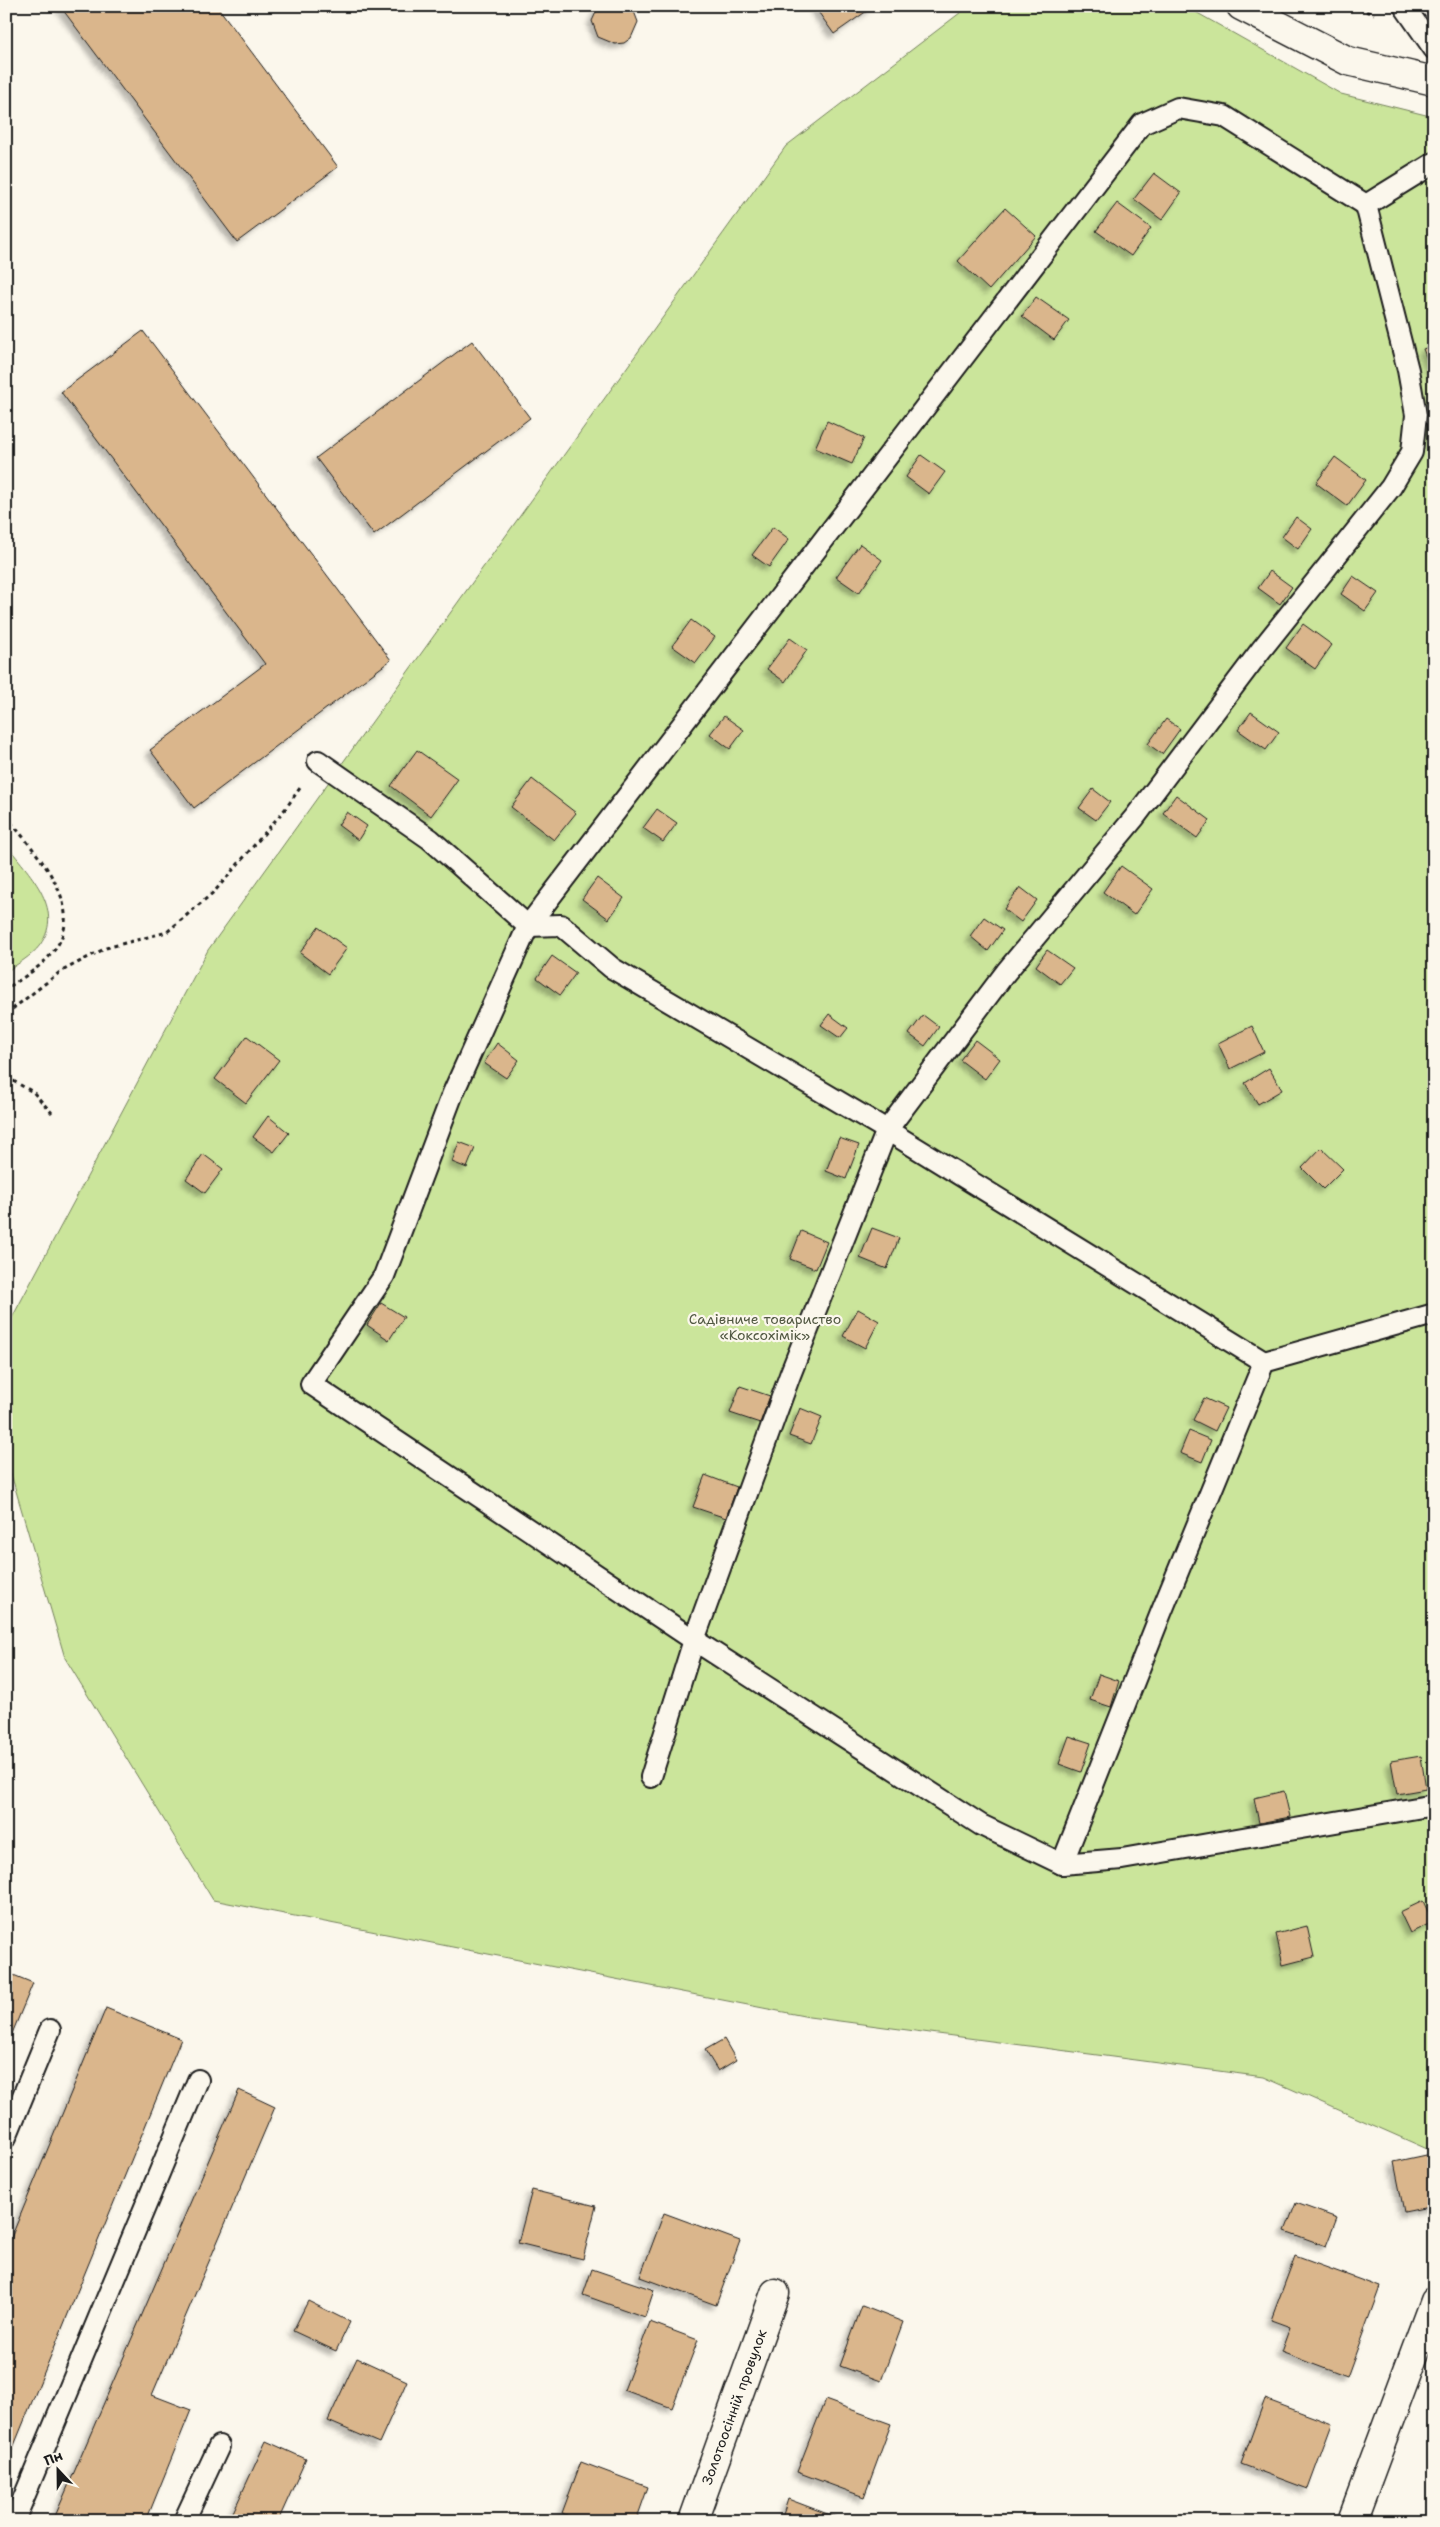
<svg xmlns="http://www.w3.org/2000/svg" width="1440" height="2527" viewBox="0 0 1440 2527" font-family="'Shantell Sans',sans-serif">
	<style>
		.green { fill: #cbe59b; stroke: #74805c }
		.building { fill: #dab68c; stroke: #1c1c1c; filter: url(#shadow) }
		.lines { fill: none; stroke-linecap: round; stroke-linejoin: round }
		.lane-casing { stroke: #1c1c1c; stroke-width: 24 }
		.street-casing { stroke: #1c1c1c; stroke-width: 31 }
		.secondary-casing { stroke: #1c1c1c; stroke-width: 31 }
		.path { stroke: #1c1c1c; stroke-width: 3; stroke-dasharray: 4 4; stroke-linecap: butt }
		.lane { stroke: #fbf7ec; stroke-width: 20 }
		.street { stroke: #fbf7ec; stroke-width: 28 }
		.secondary { stroke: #fbf7ec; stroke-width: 28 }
		.labels { text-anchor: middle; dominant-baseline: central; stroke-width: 4.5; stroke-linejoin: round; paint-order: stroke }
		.park-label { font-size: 14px; fill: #515842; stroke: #fbf7ec }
		.street-label { font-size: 14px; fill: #1c1c1c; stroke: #fbf7ec }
	</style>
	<defs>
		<filter id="shadow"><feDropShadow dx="-4.5" dy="4.5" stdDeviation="2.5" flood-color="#0004"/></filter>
	</defs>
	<rect width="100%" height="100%" fill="#fbf7ec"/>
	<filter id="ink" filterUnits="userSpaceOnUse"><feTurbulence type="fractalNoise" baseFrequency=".02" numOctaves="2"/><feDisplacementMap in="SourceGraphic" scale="10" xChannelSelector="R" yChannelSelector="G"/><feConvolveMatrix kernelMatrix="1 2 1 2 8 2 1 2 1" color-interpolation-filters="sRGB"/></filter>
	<g filter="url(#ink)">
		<g class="green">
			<path d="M969,6H1185L1341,94L1434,117V585L1427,590L1434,602V2152L1264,2077L809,2017L213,1900L65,1658L6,1457V1329L208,950L786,146Z"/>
			<path d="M6,844C27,872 66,908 40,945C32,956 17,964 6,972Z"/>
		</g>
		<g class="building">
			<path d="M60,6H217L338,167L237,242Z"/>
			<path d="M599,6H632L638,22L631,38L624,43L615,44L598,37L592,21Z"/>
			<path d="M814,6H874L834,34Z"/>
			<path d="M1154,173L1181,193L1162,220L1134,199Z"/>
			<path d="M1117,203L1151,228L1131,256L1096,231Z"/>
			<path d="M1005,208L1036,236L989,290L958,261Z"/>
			<path d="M1036,297L1069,320L1054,340L1022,316Z"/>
			<path d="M143,331L391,660L194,808L150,750L265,664L61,392Z"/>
			<path d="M472,341L530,418L374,535L316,458Z"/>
			<path d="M1434,345V374H1433L1423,349Z"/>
			<path d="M827,421L864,438L852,464L815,448Z"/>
			<path d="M921,455L945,472L929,494L906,477Z"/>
			<path d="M1335,457L1366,480L1347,506L1316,483Z"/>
			<path d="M1296,517L1312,529L1298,549L1282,537Z"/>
			<path d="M773,527L789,539L769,567L752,555Z"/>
			<path d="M860,544L882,560L859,593L836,577Z"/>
			<path d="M1270,571L1292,587L1280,604L1258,588Z"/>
			<path d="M1353,576L1378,593L1365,611L1341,594Z"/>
			<path d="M691,620L715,637L696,663L672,646Z"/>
			<path d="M1303,624L1332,645L1315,669L1286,648Z"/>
			<path d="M790,638L807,650L785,682L767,669Z"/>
			<path d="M1251,712L1279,732L1266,750L1238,730Z"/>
			<path d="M724,716L744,730L730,749L710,734Z"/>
			<path d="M1166,719L1180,729L1162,754L1148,744Z"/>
			<path d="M417,750L458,779L431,816L391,786Z"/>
			<path d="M532,779L576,813L554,840L511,807Z"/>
			<path d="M1093,789L1110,802L1096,820L1079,808Z"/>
			<path d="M1176,795L1210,820L1197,838L1163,813Z"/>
			<path d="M657,809L677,823L663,842L643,828Z"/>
			<path d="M347,812L367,826L358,840L338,825Z"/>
			<path d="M1121,866L1153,889L1134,915L1103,892Z"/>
			<path d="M597,878L624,898L609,919L582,899Z"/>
			<path d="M1020,887L1037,900L1021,922L1004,909Z"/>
			<path d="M984,917L1003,930L988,951L970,936Z"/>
			<path d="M318,927L347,948L328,974L300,953Z"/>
			<path d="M1047,950L1073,968L1060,984L1036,966Z"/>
			<path d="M552,956L576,973L560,995L537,978Z"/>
			<path d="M829,1014L848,1028L840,1038L821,1025Z"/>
			<path d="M923,1015L939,1027L925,1046L909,1034Z"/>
			<path d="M1252,1026L1264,1052L1230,1069L1218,1043Z"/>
			<path d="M247,1036L279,1060L246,1103L215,1079Z"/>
			<path d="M975,1040L1000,1059L985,1079L960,1060Z"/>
			<path d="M497,1043L519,1060L506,1078L484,1063Z"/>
			<path d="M1269,1068L1282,1090L1258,1104L1245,1083Z"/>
			<path d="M268,1116L289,1133L274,1152L253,1137Z"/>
			<path d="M839,1138L859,1145L846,1179L826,1171Z"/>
			<path d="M459,1142L475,1148L467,1168L452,1162Z"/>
			<path d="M1321,1148L1343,1169L1323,1189L1302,1168Z"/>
			<path d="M203,1154L223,1169L205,1193L186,1179Z"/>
			<path d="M872,1228L899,1238L887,1269L860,1258Z"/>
			<path d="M801,1231L827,1242L816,1269L790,1259Z"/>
			<path d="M381,1303L404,1317L389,1340L367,1325Z"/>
			<path d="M858,1309L879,1321L865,1348L843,1336Z"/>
			<path d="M740,1386L770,1396L760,1423L730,1413Z"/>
			<path d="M1204,1398L1226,1408L1215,1431L1193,1420Z"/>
			<path d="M800,1408L822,1417L811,1444L789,1436Z"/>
			<path d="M1189,1431L1211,1440L1202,1462L1180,1453Z"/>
			<path d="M705,1475L737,1487L726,1518L693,1507Z"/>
			<path d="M1099,1674L1119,1681L1111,1707L1090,1700Z"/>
			<path d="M1069,1736L1091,1743L1081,1772L1059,1764Z"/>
			<path d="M1421,1756L1426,1789L1397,1794L1391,1761Z"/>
			<path d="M1284,1791L1290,1817L1259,1823L1254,1798Z"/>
			<path d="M1423,1901L1433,1922L1410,1933L1400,1912Z"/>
			<path d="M1307,1926L1314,1957L1283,1965L1276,1934Z"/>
			<path d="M6,1972L33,1983L6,2048Z"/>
			<path d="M106,2008L181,2039L6,2465V2250Z"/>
			<path d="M724,2039L736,2060L718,2071L705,2050Z"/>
			<path d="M239,2090L275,2107L152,2395L191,2410L146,2521H53Z"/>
			<path d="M1431,2154L1434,2167V2206L1404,2212L1394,2162Z"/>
			<path d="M532,2190L596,2206L583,2259L518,2243Z"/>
			<path d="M1296,2203L1337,2218L1326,2246L1285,2231Z"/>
			<path d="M664,2213L740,2241L716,2305L640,2277Z"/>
			<path d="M1295,2256L1380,2287L1347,2377L1281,2352L1290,2327L1271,2320Z"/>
			<path d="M592,2269L654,2290L645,2317L583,2295Z"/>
			<path d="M308,2301L350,2322L336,2351L293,2331Z"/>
			<path d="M862,2306L903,2322L881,2381L840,2366Z"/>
			<path d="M650,2322L698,2340L672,2408L624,2390Z"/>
			<path d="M357,2358L407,2381L379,2443L328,2421Z"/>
			<path d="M1265,2399L1332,2424L1308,2489L1241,2464Z"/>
			<path d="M825,2400L891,2424L864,2497L797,2472Z"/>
			<path d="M266,2441L306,2459L278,2521H229Z"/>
			<path d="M581,2462L648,2487L636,2521H581L562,2513Z"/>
			<path d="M788,2499L846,2521H781Z"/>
		</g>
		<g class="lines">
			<defs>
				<g id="lane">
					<path d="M1404,6L1434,49"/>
					<path d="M1366,205L1224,116L1178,108L1142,124L528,926L453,1093L384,1276L311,1384L694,1640L981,1825L1062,1864L1122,1859L1434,1805"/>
					<path d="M318,761L430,839L528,926L561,925L612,968L887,1130L1264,1362"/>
					<path d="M651,1777L694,1640L790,1375L887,1130L1006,972L1135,817L1261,650L1391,487L1412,452L1416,415L1408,370L1366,205L1434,163"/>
					<path d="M1062,1864L1161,1613L1264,1362L1434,1314"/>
					<path d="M6,2137L50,2030"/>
					<path d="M14,2521L198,2080"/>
					<path d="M184,2521L219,2446"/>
				</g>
				<g id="street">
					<path d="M693,2521L775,2293"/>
					<path d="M1352,2521L1434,2301"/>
				</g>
				<path id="secondary" d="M1241,6L1348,61L1434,81"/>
			</defs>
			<use href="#lane" class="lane-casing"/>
			<use href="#street" class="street-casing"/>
			<use href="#secondary" class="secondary-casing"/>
			<g class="path">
				<path d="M1351,6L1374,14"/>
				<path d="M6,816C34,852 91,907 52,953C40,968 22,978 6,989"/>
				<path d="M6,1014L60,972L106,948L167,932L215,891L286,808L300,788"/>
				<path d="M6,1077L33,1092L52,1113"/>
			</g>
			<use href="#lane" class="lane"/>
			<use href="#street" class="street"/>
			<use href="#secondary" class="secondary"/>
		</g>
	</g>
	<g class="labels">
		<g class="park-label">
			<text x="765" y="1319">Садівниче товариство<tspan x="765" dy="16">«Коксохімік»</tspan></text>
		</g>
		<g class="street-label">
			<text transform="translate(734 2407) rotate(-70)">Золотоосінній провулок</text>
		</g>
	</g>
	<rect width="1440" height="2527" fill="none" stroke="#fbf7ec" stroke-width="25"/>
	<rect x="12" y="12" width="1415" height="2502" fill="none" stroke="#1c1c1c" stroke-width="2" filter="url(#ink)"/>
	<g transform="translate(58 2470) rotate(338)" stroke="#fbf7ec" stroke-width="4" paint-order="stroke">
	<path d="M0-4L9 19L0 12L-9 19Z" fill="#1c1c1c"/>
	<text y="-8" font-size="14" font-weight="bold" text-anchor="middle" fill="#1c1c1c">Пн</text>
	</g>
</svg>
